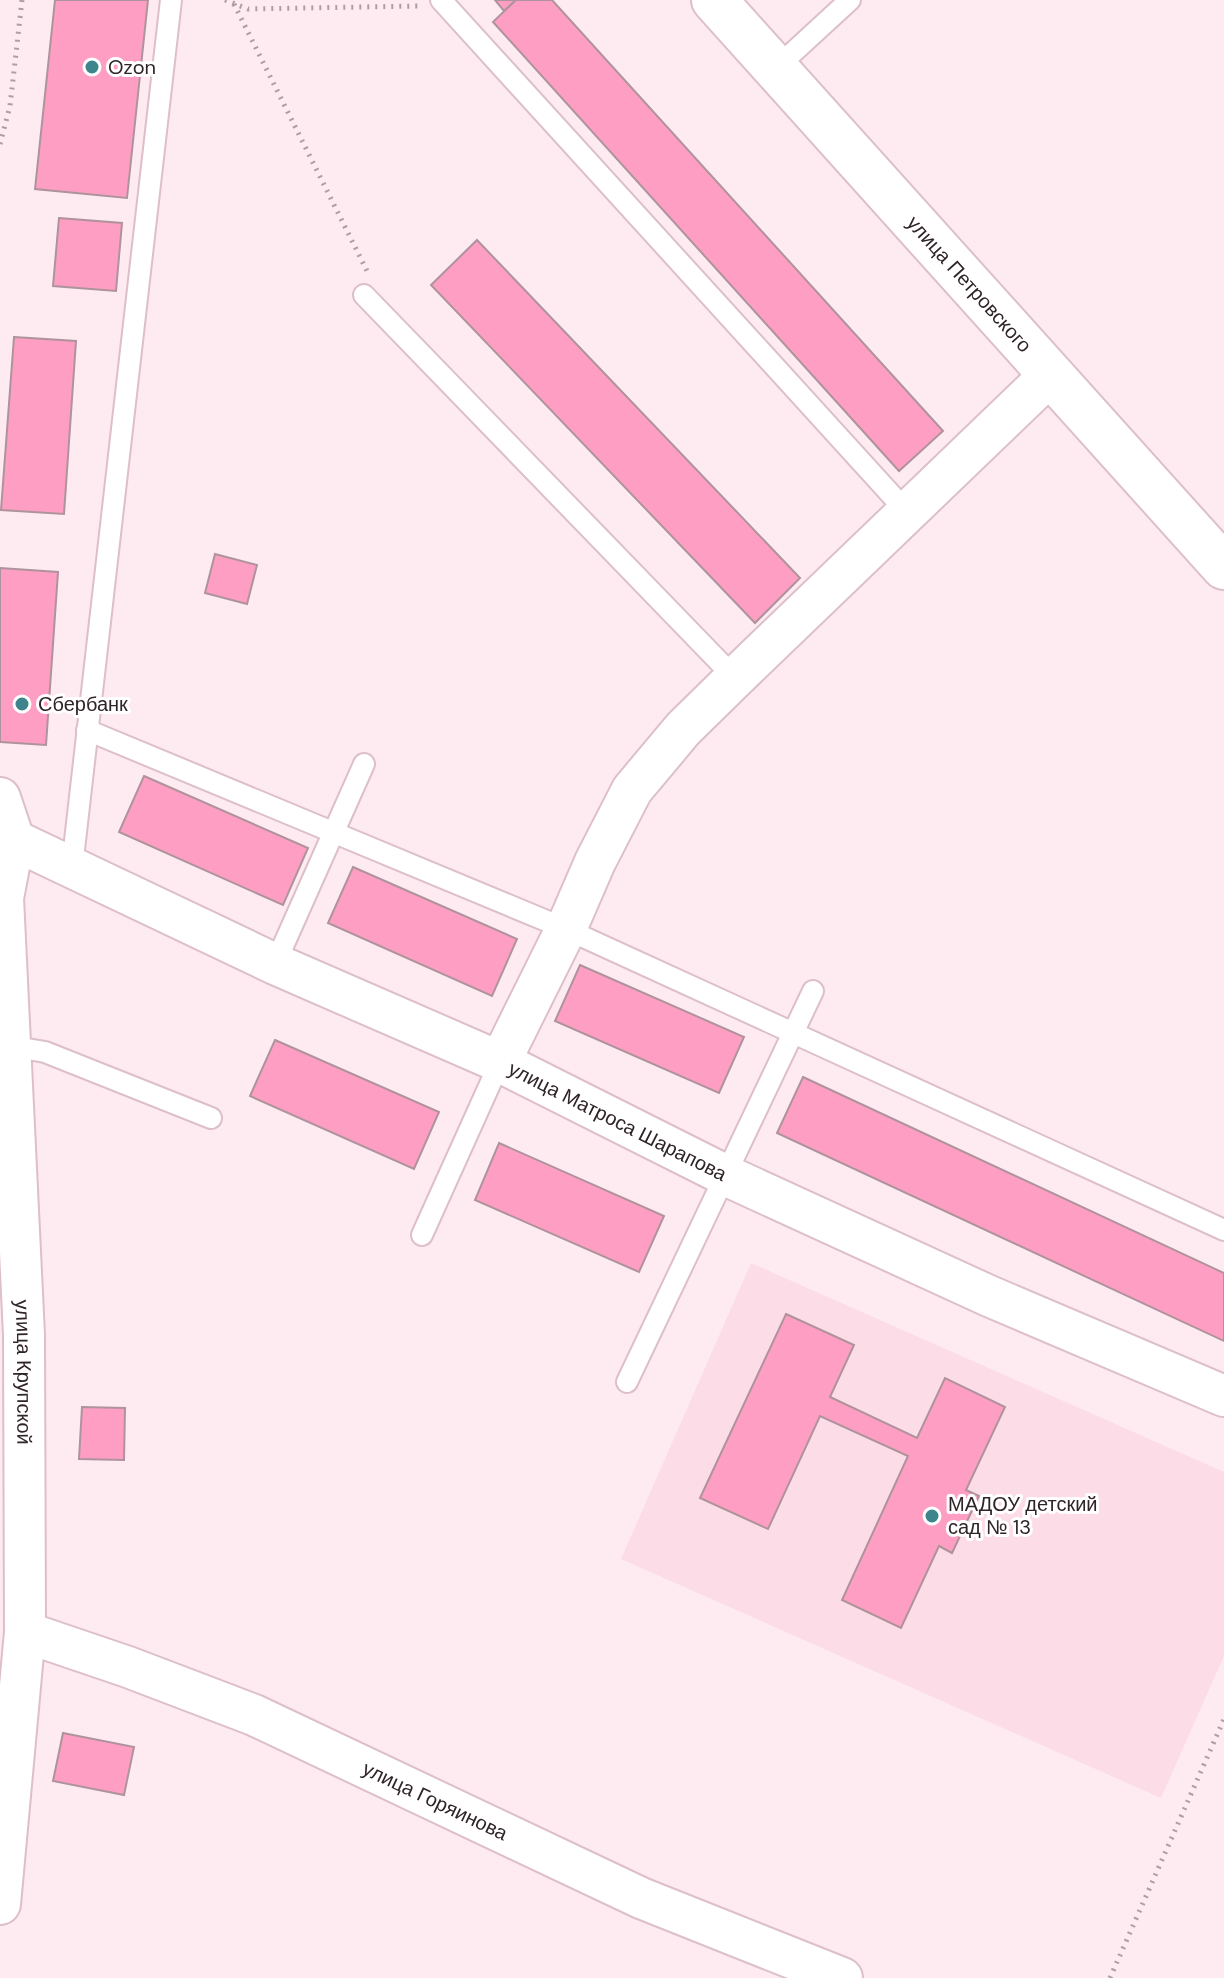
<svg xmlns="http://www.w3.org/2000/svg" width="1224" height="1978" viewBox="0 0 1224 1978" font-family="'DM Sans',sans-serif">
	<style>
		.built { fill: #fcdde7 }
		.building { fill: #fe9ec2; stroke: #af939c; stroke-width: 2 }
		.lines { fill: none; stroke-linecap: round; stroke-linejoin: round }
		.lane-casing { stroke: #ddbfc9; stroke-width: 24 }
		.street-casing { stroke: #ddbfc9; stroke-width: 44 }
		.secondary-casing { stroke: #ddbfc9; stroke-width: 48 }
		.path { stroke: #ad9ea3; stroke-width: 5; stroke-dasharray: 2 6; stroke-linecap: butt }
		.lane { stroke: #fff; stroke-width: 20 }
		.street { stroke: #fff; stroke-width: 40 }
		.secondary { stroke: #fff; stroke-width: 44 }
		.poi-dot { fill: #3d848d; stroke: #fff; stroke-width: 3 }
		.labels { text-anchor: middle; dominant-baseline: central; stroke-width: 6; stroke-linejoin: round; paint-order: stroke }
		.poi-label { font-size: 20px; fill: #2f2428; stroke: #fff; text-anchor: start }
		.street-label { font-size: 20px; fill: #2f2428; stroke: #fff }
	</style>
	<rect width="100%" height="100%" fill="#feebf1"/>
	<path class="built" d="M751,1263L1224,1472V1656L1161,1798L621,1559Z"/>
	<g class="building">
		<path d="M55,0H148L127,198L35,189Z"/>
		<path d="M495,0H516L504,11Z"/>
		<path d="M516,0H552L943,431L899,471L493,22Z"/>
		<path d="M59,218L122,223L116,291L53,286Z"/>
		<path d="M477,240L800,578L755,623L431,285Z"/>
		<path d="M14,337L76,341L64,514L1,510Z"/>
		<path d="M215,554L257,565L247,604L205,593Z"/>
		<path d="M0,568L58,572L46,745L0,742Z"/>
		<path d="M144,776L308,848L283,905L119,832Z"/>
		<path d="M353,867L517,939L492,996L328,923Z"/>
		<path d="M580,965L744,1037L719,1093L555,1021Z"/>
		<path d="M275,1040L439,1112L414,1169L250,1096Z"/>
		<path d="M803,1077L1224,1273V1341L777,1133Z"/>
		<path d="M499,1143L664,1216L639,1272L475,1200Z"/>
		<path d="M786,1314L854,1345L830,1397L917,1438L945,1378L1005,1407L966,1490L979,1496L952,1553L939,1546L901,1628L842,1600L908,1456L820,1416L768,1529L700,1498Z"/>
		<path d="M82,1407L125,1408L124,1460L79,1459Z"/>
		<path d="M63,1733L134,1747L124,1795L53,1781Z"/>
	</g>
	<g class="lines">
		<defs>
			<g id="lane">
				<path d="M441,0L907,512"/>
				<path d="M776,68L850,0"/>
				<path d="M364,295L735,678"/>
				<path d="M87,730L566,929L1224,1230"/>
				<path d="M72,867L171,0"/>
				<path d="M275,964L364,764"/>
				<path d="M10,1046L45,1052L211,1118"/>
				<path d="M422,1235L500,1062"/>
				<path d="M627,1382L813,991"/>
			</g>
			<g id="street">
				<path id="s1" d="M0,798L14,840L3,898L24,1335L25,1632L0,1904"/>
				<path id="s2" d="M14,840L275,964L500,1062L725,1175L989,1296L1224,1396"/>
				<path d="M500,1062L566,929L595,862L632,790L683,729L735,678L1051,374"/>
				<path id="s3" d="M25,1632L128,1667L254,1715L641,1898L842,1978"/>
			</g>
			<g id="secondary">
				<path id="s4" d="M714,0L1224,567"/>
			</g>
		</defs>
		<use href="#lane" class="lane-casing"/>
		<use href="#street" class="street-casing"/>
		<use href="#secondary" class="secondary-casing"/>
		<g class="path">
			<path d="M225,0L248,9L419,6"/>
			<path d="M234,4L367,271"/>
			<path d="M0,144L10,106L22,0"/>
			<path d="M1110,1978L1224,1719"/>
		</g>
		<use href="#lane" class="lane"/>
		<use href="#street" class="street"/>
		<use href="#secondary" class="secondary"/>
	</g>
	<g class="poi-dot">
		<circle cx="92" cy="67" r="8"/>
		<circle cx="22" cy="704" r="8"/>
		<circle cx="932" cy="1516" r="8"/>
	</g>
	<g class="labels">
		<g class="poi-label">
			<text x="108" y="67">Ozon</text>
			<text x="38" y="704">Сбербанк</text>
			<text x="948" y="1504">МАДОУ детский<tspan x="948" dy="23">сад № 13</tspan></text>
		</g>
		<g class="street-label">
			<text stroke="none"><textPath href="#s4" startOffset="382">улица Петровского</textPath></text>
			<text stroke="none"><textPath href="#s2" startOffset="666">улица Матроса Шарапова</textPath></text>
			<text stroke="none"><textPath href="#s1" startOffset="578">улица Крупской</textPath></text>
			<text stroke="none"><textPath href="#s3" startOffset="444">улица Горяинова</textPath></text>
		</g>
	</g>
</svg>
